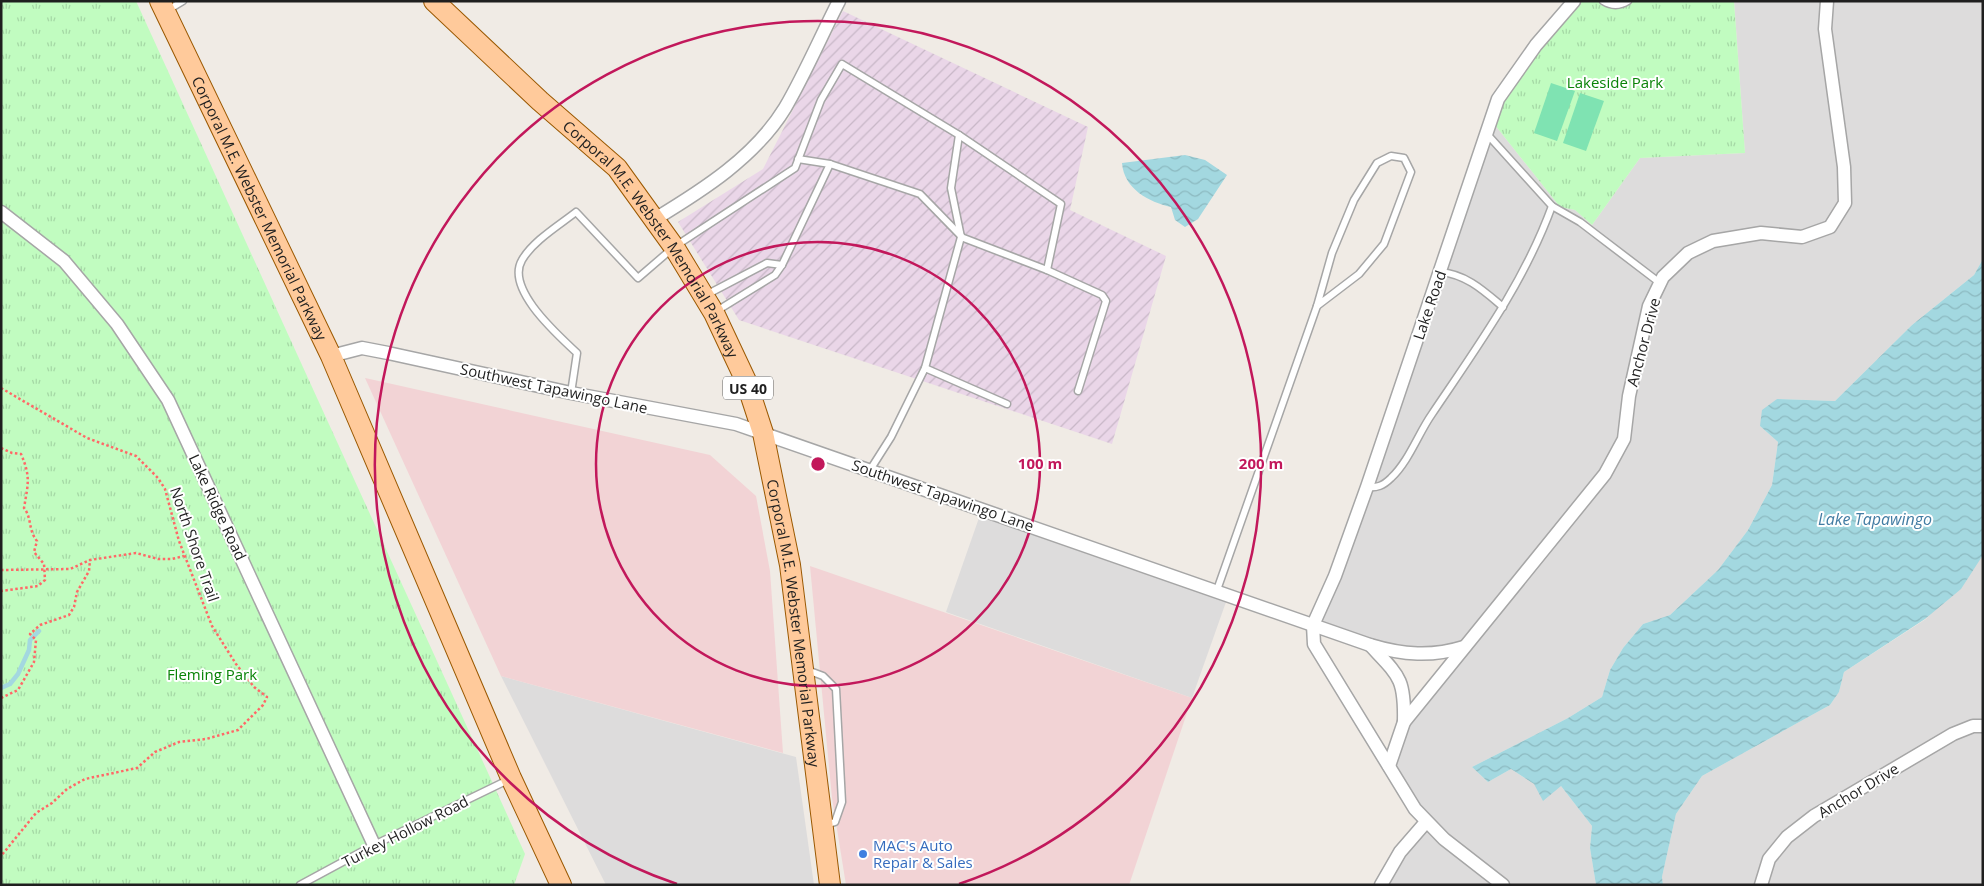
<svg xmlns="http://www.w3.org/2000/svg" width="1984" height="886" viewBox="0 0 1984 886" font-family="'Open Sans',sans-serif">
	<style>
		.residential { fill: #dddcdc }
		.commercial { fill: #f2d3d5 }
		.industrial { fill: url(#industrial-furrows) }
		.park { fill: url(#park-tufts) }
		.pitch { fill: #7fe3b2 }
		.water { fill: url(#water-waves) }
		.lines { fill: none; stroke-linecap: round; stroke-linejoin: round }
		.stream { stroke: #a3d8e0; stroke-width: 4.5 }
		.lane-casing { stroke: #a6a6a6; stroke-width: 9 }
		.street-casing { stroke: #a6a6a6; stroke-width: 15 }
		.primary-casing { stroke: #9a5800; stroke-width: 22 }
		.path { stroke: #ff6867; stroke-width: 2.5; stroke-dasharray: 2.5 2.5; stroke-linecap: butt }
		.lane { stroke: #fff; stroke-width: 6 }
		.street { stroke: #fff; stroke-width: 12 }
		.primary { stroke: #ffca9b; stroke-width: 20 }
		.ring { fill: none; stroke: #c2185b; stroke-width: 2.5 }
		.shop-dot { fill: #3f7fe0; stroke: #fff; stroke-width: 2 }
		.labels { text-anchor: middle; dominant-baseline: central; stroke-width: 4; stroke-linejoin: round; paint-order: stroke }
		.shield { fill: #fff; stroke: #626262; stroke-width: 1 }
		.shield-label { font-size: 14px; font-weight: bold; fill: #1f1f1f }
		.park-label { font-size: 15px; fill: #098307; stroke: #fff }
		.street-label { font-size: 15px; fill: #1f1f1f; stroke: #fff }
		.shop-label { font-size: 15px; fill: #366cbe; stroke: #fff; text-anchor: start }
		.water-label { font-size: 16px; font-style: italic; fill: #427ca3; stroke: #fff }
		.centre { fill: #c2185b; stroke: #fff; stroke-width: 2.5 }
		.ring-label { font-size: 15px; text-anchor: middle; font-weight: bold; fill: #c2185b; stroke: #fff; stroke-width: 4; stroke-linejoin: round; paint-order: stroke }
	</style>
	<defs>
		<pattern id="industrial-furrows" width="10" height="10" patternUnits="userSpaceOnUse" patternTransform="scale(1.25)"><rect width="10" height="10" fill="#ead6e8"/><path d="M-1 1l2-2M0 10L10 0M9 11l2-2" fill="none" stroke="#c8b7c7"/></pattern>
		<pattern id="park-tufts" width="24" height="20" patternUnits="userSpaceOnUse" patternTransform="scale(1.25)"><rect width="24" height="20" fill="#c1fcc0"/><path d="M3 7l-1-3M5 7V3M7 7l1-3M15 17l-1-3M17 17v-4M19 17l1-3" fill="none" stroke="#a5d8a5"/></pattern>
		<pattern id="water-waves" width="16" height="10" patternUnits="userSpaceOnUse" patternTransform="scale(1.25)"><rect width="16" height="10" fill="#a3d8e0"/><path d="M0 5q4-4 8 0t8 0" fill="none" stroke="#8cb9c0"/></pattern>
	</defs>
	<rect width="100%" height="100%" fill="#f0ebe5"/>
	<g class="residential">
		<path d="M1734,1H1983V259L1974,275L1912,325L1835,401L1777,399L1760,426L1778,442L1772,485L1748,530L1718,570L1670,615L1643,624L1623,648L1610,670L1602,697L1568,718L1472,767L1488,782L1511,769L1534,784L1561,786L1592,826L1590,848L1596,885H1381L1425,822L1389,766L1404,722L1464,648L1432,654L1313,625L1491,120L1560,207L1575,210L1592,225L1640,158L1745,153Z"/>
		<path d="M980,515L1226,602L1192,698L946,612Z"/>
		<path d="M1981,555L1983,885H1663L1662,877L1676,814L1702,776L1830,705L1839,692L1844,672L1926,619Z"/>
		<path d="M501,676L796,757L814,885H606Z"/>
	</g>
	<g class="commercial">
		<path d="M365,378L710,455L756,496L770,571L783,753L501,676Z"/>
		<path d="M810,566L1192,698L1129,885H846L832,798Z"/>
	</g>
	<path class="industrial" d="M843,11L1088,127L1070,210L1166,256L1112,444L739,320L678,222L763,169Z"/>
	<g class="park">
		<path d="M1,1H136L525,854L514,885H1Z"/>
		<path d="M1577,1H1734L1745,153L1640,158L1592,225L1575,210L1560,207L1491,120L1498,99Z"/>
	</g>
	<g class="pitch">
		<path d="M1551,83L1575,91L1557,141L1534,133Z"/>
		<path d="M1580,93L1604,101L1586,151L1563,143Z"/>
	</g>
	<g class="water">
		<path d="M1185,155L1205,160L1227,175L1198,219L1185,227L1175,220L1171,207C1149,202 1124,189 1122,163Z"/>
		<path d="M1983,259V555L1961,589L1925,619L1844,672L1839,692L1830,705L1702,776L1676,814L1662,877L1663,885H1596L1590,848L1592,826L1561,786L1543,801L1534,784L1511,769L1488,782L1472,767L1568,718L1602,697L1610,670L1623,648L1643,624L1670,615L1718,570L1748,530L1772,485L1778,442L1760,426L1762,410L1777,399L1835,401L1912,325L1974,275Z"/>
	</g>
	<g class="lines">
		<path class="stream" d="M1,688L10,684L18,674L29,650L30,640L39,631"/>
		<defs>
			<g id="lane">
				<path d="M1603,1C1611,6 1620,6 1628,1"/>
				<path d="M168,10L183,1"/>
				<path d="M959,135L1061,204L1047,270"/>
				<path d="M1391,156L1404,158L1411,172L1384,244L1359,274L1317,306L1332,253L1354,200L1377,163Z"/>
				<path d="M830,164L920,194L961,236"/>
				<path d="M1552,206L1580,222L1660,283"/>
				<path d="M1440,272C1466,274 1484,291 1503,307"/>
				<path d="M706,295L767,263L782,265"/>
				<path d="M715,312L775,275L782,265L830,164L798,159"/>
				<path d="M925,368L961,237L1047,270L1102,295L1106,301L1078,391"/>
				<path d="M571,393L577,353C558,335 505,289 522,260C533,241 558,226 576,212L638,278L674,247L795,168L821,100L842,64L959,135L951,188L961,237"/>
				<path d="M870,470L891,437L925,368L1007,404"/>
				<path d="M1367,487C1377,488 1383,486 1391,478C1409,461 1418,434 1432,414C1477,347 1524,283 1552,206L1487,134"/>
				<path d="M1217,590L1317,306"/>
				<path d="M807,670L823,676L836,689L842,802L835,822L826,825"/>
				<path d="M300,885L374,845L508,780"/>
			</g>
			<g id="street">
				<path d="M1,212L64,261L117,324L168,400L374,845"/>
				<path d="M655,219C703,190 755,157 785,108C805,74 821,36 839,1"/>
				<path d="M331,356L362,348L388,353L571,393L736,424L1370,645C1403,655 1432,657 1464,647"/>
				<path d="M1370,645C1399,676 1405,678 1404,722"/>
				<path d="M1389,766L1404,722L1605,474L1624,439L1629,396L1649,306L1663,277L1688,253L1713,241L1761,233L1802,237L1830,227L1845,203L1844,167L1825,29L1827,1"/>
				<path d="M1381,885L1400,852L1426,822"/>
				<path d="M1503,885L1444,839L1415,809L1314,644L1313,625L1335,576L1367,487L1498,99L1536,45L1574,1"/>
				<path d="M1761,885L1769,859L1787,837L1814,816L1953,734L1973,726H1983"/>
			</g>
			<g id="primary">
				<path id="s1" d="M160,1L331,356L511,778L561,885"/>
				<path id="s2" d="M434,1L540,101L617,168L674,247L714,313L746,381L763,433L790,565L830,885"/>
			</g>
		</defs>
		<use href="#lane" class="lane-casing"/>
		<use href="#street" class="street-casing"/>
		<use href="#primary" class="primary-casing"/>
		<g class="path">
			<path d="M1,388L87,438L136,456L158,478L165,489L179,541L212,626L236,664L254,687L267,697L263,705L238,730L206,739L179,742L155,752L137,768L85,779L67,789L52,803L36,813L1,856"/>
			<path d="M1,448L12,453L21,454C31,477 28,484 24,508C32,518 28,530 37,541L34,552L44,564L45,580L38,586L1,591"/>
			<path d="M1,570L70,569L90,560L136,553L158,559H172L184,556"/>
			<path d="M1,698L18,690L34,662L36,640L30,634L40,625L69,615L74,607L77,592L89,571L90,560"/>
		</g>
		<use href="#lane" class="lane"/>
		<use href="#street" class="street"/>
		<use href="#primary" class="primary"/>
	</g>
	<g class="ring">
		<circle cx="818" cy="464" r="222"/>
		<path d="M677 884A443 443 0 1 1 959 884"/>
	</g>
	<circle class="shop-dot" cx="863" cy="854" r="5"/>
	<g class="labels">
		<rect class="shield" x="723" y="376.5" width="50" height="23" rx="4"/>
		<g class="shield-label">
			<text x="748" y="388">US 40</text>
		</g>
		<g class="park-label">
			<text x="1615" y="82">Lakeside Park</text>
			<text x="212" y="674">Fleming Park</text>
		</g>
		<g class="street-label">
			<text stroke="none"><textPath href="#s1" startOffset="230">Corporal M.E. Webster Memorial Parkway</textPath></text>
			<text stroke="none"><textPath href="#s2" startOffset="325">Corporal M.E. Webster Memorial Parkway</textPath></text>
			<text transform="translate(1429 305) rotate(-71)">Lake Road</text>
			<text transform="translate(1643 342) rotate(-75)">Anchor Drive</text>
			<text transform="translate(554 388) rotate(12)">Southwest Tapawingo Lane</text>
			<text transform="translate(943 495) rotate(19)">Southwest Tapawingo Lane</text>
			<text transform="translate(218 507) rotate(65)">Lake Ridge Road</text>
			<text transform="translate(195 544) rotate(71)">North Shore Trail</text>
			<text stroke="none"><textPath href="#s2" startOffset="745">Corporal M.E. Webster Memorial Parkway</textPath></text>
			<text transform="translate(1858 790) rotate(-31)">Anchor Drive</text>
			<text transform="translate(405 831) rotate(-27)">Turkey Hollow Road</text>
		</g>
		<g class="shop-label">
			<text x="873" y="845">MAC's Auto<tspan x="873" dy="17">Repair &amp; Sales</tspan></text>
		</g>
		<g class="water-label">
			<text x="1875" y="519">Lake Tapawingo</text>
		</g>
	</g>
	<circle cx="818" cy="464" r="8" class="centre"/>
	<g class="ring-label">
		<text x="1040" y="469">100 m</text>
		<text x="1261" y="469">200 m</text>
	</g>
	<rect width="1984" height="886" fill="none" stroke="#1f1f1f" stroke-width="5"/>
</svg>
